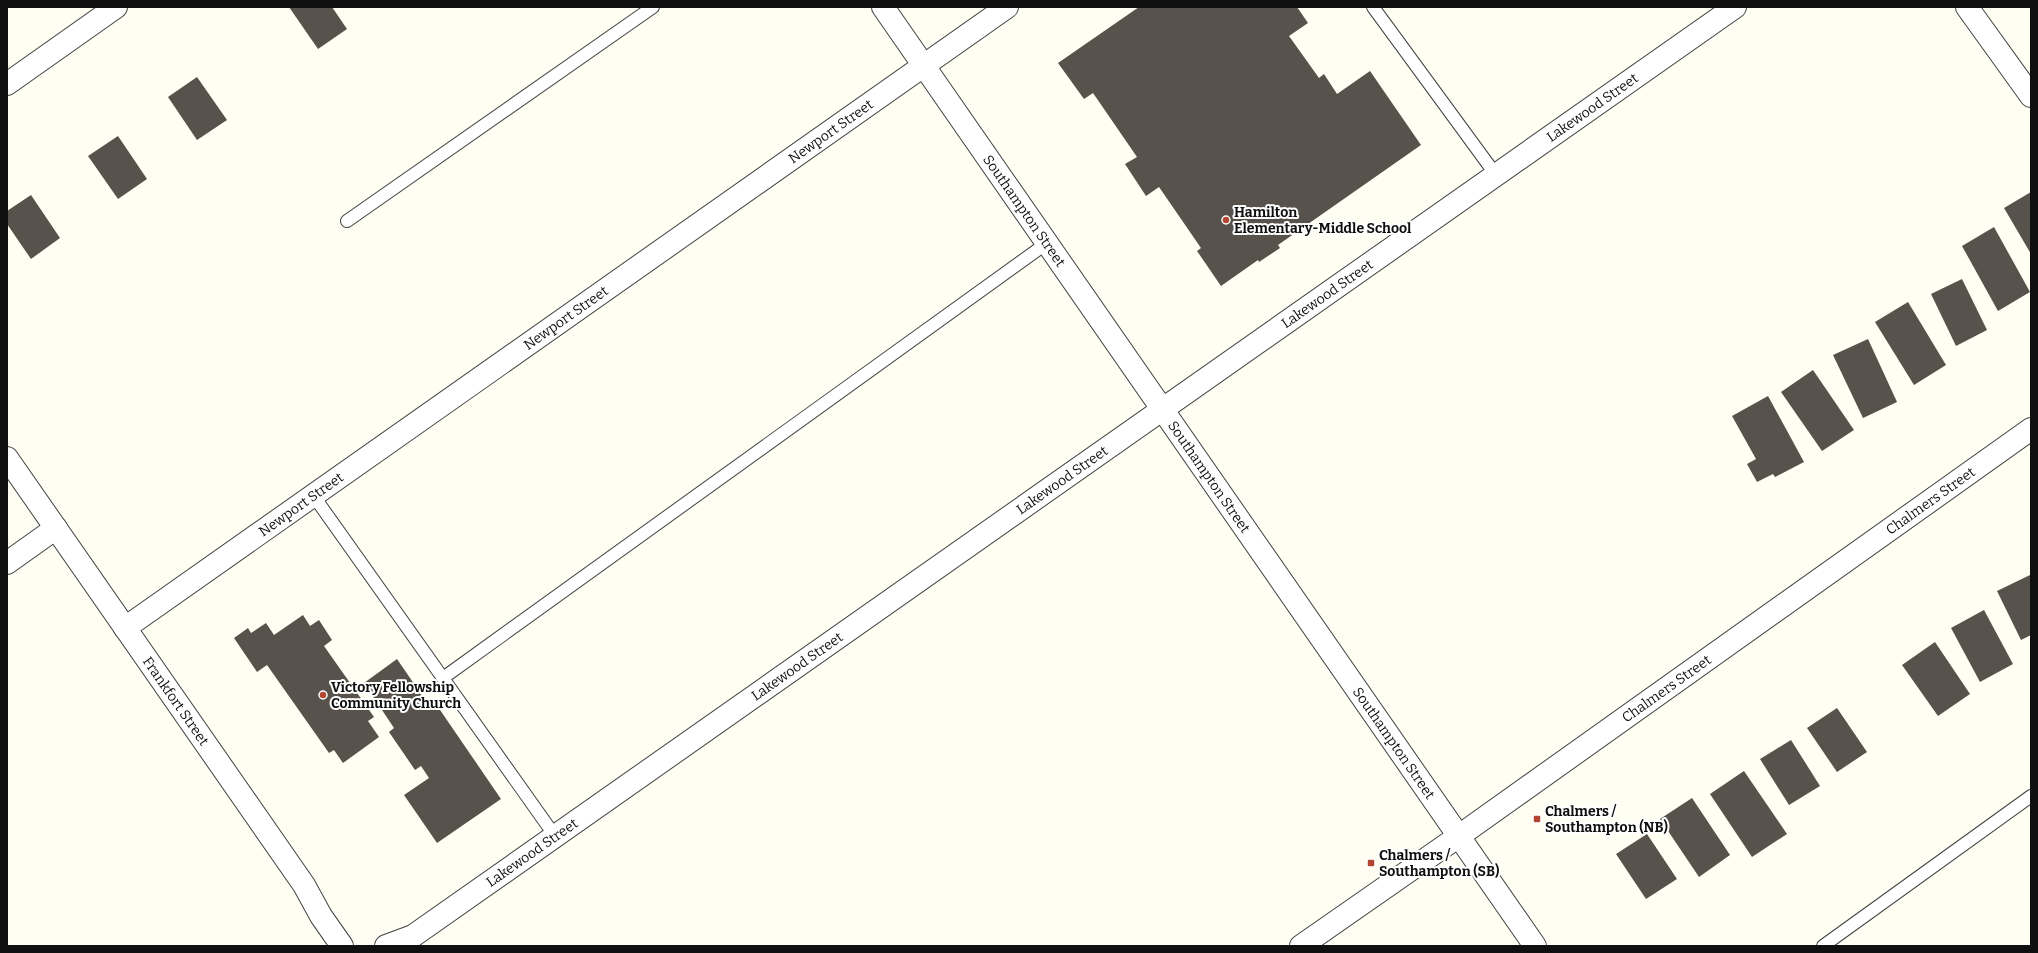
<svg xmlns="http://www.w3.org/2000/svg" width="2038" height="953" viewBox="0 0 2038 953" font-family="Bitter,serif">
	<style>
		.building { fill: #57524c }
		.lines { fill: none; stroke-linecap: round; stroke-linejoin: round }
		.service-casing { stroke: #424242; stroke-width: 14 }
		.minor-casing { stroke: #424242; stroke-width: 24 }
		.tertiary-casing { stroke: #424242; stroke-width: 24 }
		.service { stroke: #fff; stroke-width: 12 }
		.minor { stroke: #fff; stroke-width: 22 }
		.tertiary { stroke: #fff; stroke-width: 22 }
		.poi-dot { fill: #b34533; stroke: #fff; stroke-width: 1.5 }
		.labels { text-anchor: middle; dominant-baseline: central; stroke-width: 4; stroke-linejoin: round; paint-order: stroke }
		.street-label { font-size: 14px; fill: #0f0f0f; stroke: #fff }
		.poi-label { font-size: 14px; font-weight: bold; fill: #0f0f0f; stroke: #fff; text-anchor: start }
	</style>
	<rect width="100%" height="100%" fill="#fefef2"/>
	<g class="building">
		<path d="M289,7H332L347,29L318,49Z"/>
		<path d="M1139,7H1297L1308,23L1289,36L1319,78L1324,74L1337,94L1370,71L1421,145L1278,245L1280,248L1259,262L1258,260L1221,286L1197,251L1201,248L1159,187L1146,196L1125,164L1137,157L1093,93L1084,99L1058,63Z"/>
		<path d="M197,77L227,120L197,140L168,97Z"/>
		<path d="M118,136L147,179L118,199L88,156Z"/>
		<path d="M2031,192V254L2004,208Z"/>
		<path d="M31,195L60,238L31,259L7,224V211Z"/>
		<path d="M1994,227L2030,292L1998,311L1962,246Z"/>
		<path d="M1962,279L1987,330L1956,346L1931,294Z"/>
		<path d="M1908,302L1946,365L1914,385L1875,322Z"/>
		<path d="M1868,339L1897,402L1863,418L1833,355Z"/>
		<path d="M1813,370L1854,430L1822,451L1781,392Z"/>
		<path d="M1768,396L1804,462L1775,477L1773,474L1757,482L1747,464L1756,459L1732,416Z"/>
		<path d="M2030,575L2031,635L2021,640L1997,591Z"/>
		<path d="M1984,610L2013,664L1980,682L1951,628Z"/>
		<path d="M303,615L310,626L319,620L332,640L324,646L374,717L368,721L379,737L343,763L334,750L329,753L267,665L257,672L234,638L248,628L251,633L266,623L274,635Z"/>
		<path d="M1935,642L1970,694L1938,716L1902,665Z"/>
		<path d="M397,659L432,710L438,707L501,799L437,843L404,795L429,778L421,766L415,770L389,732L394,728L364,683Z"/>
		<path d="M1837,708L1867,752L1837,772L1807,728Z"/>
		<path d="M1791,740L1820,786L1789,805L1760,759Z"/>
		<path d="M1744,771L1787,834L1752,857L1710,794Z"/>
		<path d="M1692,798L1730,855L1699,877L1660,819Z"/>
		<path d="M1647,834L1677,879L1646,899L1616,854Z"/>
	</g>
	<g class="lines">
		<defs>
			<g id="service">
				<path d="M1373,7L1496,175"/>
				<path d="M347,221L653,7"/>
				<path d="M313,495L555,836"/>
				<path d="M443,678L1047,243"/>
				<path d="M1823,946L2031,796"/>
			</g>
			<g id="minor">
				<path id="s1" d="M883,7L1535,946"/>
				<path d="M7,84L116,7"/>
				<path id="s2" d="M7,458L304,885L321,916L342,946"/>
				<path d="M7,563L56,528"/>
				<path id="s3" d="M125,628L1007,7"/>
				<path id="s4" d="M386,946L413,936L1735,7"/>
			</g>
			<g id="tertiary">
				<path d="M1967,7L2031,96"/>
				<path id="s5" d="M1301,946L1459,836L2031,429"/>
			</g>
		</defs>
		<use href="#service" class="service-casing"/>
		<use href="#minor" class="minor-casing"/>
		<use href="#tertiary" class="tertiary-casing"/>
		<use href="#service" class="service"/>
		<use href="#minor" class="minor"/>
		<use href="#tertiary" class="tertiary"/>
	</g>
	<g class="poi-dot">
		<circle cx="1226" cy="220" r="4"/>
		<circle cx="323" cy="695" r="4"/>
		<rect x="1533" y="815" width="8" height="8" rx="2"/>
		<rect x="1367" y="859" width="8" height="8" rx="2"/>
	</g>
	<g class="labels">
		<g class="street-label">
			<text stroke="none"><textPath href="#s4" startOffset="1470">Lakewood Street</textPath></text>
			<text stroke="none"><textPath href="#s3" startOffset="863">Newport Street</textPath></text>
			<text stroke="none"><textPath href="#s1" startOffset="248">Southampton Street</textPath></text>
			<text stroke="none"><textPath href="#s4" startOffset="1146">Lakewood Street</textPath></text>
			<text stroke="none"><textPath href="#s3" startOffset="539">Newport Street</textPath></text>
			<text stroke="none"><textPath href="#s1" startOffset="572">Southampton Street</textPath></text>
			<text stroke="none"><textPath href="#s4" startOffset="822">Lakewood Street</textPath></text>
			<text stroke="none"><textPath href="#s5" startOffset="771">Chalmers Street</textPath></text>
			<text stroke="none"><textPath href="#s3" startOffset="215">Newport Street</textPath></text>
			<text stroke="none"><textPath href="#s4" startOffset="498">Lakewood Street</textPath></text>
			<text stroke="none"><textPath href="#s5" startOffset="447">Chalmers Street</textPath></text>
			<text stroke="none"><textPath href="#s2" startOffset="296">Frankfort Street</textPath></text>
			<text stroke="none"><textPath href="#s1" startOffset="896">Southampton Street</textPath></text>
			<text stroke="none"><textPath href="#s4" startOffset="174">Lakewood Street</textPath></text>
		</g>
		<g class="poi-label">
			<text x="1234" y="212">Hamilton<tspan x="1234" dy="16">Elementary-Middle School</tspan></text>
			<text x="331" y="687">Victory Fellowship<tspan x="331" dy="16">Community Church</tspan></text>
			<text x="1545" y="811">Chalmers /<tspan x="1545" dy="16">Southampton (NB)</tspan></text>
			<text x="1379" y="855">Chalmers /<tspan x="1379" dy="16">Southampton (SB)</tspan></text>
		</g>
	</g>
	<rect width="2038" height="953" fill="none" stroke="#0f0f0f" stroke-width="16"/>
</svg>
